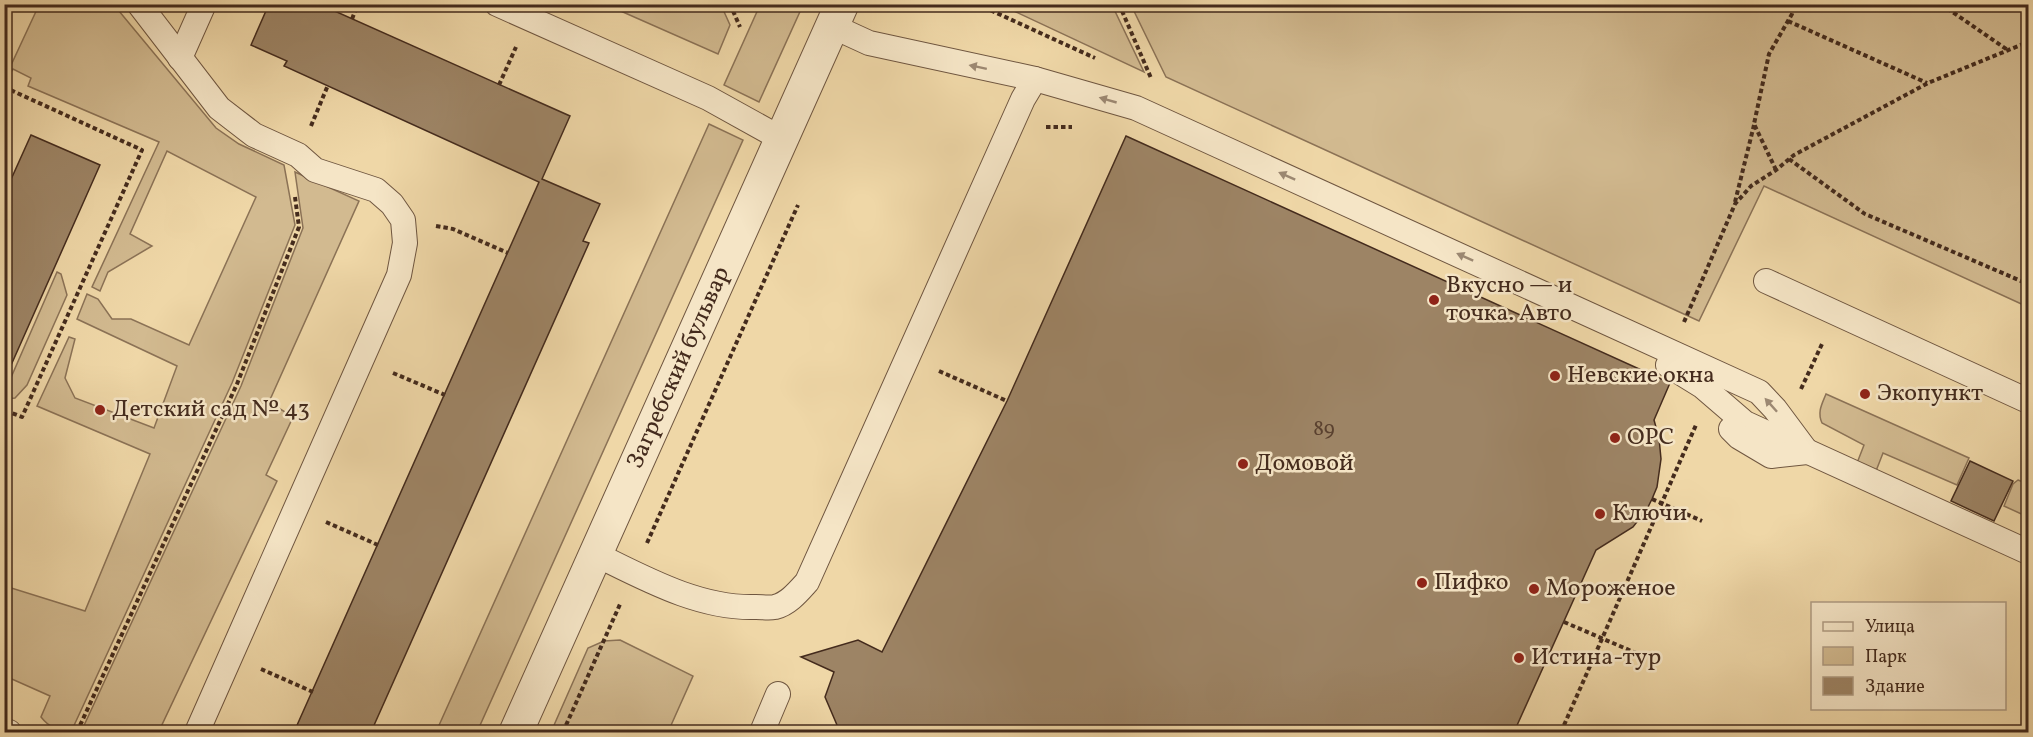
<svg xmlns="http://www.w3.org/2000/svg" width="2033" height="737" viewBox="0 0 2033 737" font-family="Vollkorn,serif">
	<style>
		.green { fill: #d2ba90; stroke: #8b7256; stroke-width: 1.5 }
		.building { fill: #9d8465; stroke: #442b1d; stroke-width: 1.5 }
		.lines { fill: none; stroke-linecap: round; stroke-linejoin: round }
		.service-casing { stroke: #6f5640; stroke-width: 26 }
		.minor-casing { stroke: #6f5640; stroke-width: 35 }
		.path { stroke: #442b1d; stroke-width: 4; stroke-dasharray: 4.5 3; stroke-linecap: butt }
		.service { stroke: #f5e5c6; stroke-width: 24 }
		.minor { stroke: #f5e5c6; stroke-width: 33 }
		.oneway { fill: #9c8872 }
		.poi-dot { fill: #8f2418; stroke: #f5e5c6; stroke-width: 2 }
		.labels { text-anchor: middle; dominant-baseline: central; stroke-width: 5; stroke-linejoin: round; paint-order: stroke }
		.number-label { font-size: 21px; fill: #5a412f }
		.poi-label { font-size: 24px; fill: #442b1d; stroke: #f5e5c6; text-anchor: start }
		.street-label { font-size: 24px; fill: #442b1d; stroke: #f5e5c6 }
	</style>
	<rect width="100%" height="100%" fill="#efd7a7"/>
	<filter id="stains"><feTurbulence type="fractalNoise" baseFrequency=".00333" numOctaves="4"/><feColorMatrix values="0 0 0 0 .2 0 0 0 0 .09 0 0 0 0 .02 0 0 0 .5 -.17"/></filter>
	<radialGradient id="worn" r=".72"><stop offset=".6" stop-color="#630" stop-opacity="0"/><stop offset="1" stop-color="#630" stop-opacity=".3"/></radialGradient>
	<g class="green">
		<path d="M39,5H114L216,128L239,144L284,165L295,225L232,383L71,732C59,732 48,726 41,717L50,696L5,676V586L85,611L150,454L37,406L69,337L75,339L65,378L75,398L154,428L177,366L77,319L87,294L98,299L112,319H131L189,345L256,197L167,151L130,234L152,246L108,272L100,291L92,287L159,142L28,86L31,78L13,69L8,77L6,76Z"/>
		<path d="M607,5H721L730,25L718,54Z"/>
		<path d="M760,5H803L759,102L724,85Z"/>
		<path d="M1001,5H1112L1144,72Z"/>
		<path d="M1131,5H2028V307L1764,186L1699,321L1166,77Z"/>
		<path d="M709,124L743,140L477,732H436Z"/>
		<path d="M295,172L359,201L269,402L293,417L266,475L277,481L160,729L162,732H81L241,386L303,228Z"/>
		<path d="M57,272L61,274L67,295L27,385L15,398L5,399V381L9,382Z"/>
		<path d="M1826,394L1969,458L1957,485L1883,453L1876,471L1857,463L1864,445L1822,423C1817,412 1822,404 1826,394Z"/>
		<path d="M2018,480L2028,484V517L2004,506L2013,484Z"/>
		<path d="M620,640L693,676L668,732H551L588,648L604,641Z"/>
	</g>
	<g class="building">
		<path d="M269,4H319L570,116L542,179L600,204L583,241L589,243L371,732H294L539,182L284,66L287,61L251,45Z"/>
		<path d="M31,135L100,165L4,381V195Z"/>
		<path d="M1126,136L1670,383L1654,420L1659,438L1661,459L1657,487L1652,499L1647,509L1633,527L1596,550L1514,732H840L825,697L834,672L801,657L858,640L882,652L1007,401Z"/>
		<path d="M1970,461L2013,481L1994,521L1951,501Z"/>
	</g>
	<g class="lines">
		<defs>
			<g id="service">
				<path d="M139,4L219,108L254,135L298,155L315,170L376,190L392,204L403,220L405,243L399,275L197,732"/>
				<path d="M497,4L708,98L782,139"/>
				<path d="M832,26L869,43L1035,79L1136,108L1759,392L1775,409L1807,452"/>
				<path d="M180,58L204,4"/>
				<path d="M1766,281L2028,401"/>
				<path d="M1668,365L1702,386L1745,423L2028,552"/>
				<path d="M1731,429L1739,437L1771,456L1807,452"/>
				<path d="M597,555C646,579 700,609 756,607C762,607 769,608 775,607C788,604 798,592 807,582L1023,99L1035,79"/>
				<path d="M4,730L9,732"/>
				<path d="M762,732L778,694"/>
			</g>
			<g id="minor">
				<path id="s1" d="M516,732L842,4"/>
			</g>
		</defs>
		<use href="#service" class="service-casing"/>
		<use href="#minor" class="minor-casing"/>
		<g class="path">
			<path d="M730,4L740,27"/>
			<path d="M977,4L1095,58"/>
			<path d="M1119,4L1151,78"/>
			<path d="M1941,4L2009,51"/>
			<path d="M352,19L358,4"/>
			<path d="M1788,21L1927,83"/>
			<path d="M499,85L516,47"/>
			<path d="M4,87L142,150L22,417L4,410"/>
			<path d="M311,126L328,85"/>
			<path d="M1046,127H1072"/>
			<path d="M1789,159L1865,214L2028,284"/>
			<path d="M1776,170L1754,124L1769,54L1792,14L1795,4"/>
			<path d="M1735,202L1754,125"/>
			<path d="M436,226L453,229L508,253"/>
			<path d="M1684,322L1735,204L1751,186L1776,170L1794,155L1928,83L2028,42"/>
			<path d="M939,371L1007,401"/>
			<path d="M393,373L445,395"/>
			<path d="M1801,389L1822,344"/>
			<path d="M1652,499L1702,521"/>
			<path d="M326,522L378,545"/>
			<path d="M647,543L798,205"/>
			<path d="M1564,622L1643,656"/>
			<path d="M261,669L313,692"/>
			<path d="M77,732L237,384L299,227L295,197"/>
			<path d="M563,732L621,602"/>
			<path d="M1561,732L1696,425"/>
		</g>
		<use href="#service" class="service"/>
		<use href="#minor" class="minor"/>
	</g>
	<defs><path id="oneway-solid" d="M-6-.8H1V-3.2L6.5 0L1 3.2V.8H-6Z" transform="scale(1.5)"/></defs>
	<g class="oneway">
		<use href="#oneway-solid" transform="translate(978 67) rotate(-168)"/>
		<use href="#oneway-solid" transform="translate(1108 100) rotate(-164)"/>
		<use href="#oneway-solid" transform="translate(1287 176) rotate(-156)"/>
		<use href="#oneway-solid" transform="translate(1465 257) rotate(-156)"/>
		<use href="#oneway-solid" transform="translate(1771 405) rotate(-132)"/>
	</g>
	<g class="poi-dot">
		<circle cx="1434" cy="300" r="6"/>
		<circle cx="1555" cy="376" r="6"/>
		<circle cx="1865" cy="394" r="6"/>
		<circle cx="100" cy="410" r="6"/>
		<circle cx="1615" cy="438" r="6"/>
		<circle cx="1243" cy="464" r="6"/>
		<circle cx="1600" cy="514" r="6"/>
		<circle cx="1422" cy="583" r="6"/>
		<circle cx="1534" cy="589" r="6"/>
		<circle cx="1519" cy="658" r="6"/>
	</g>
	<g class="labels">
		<g class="number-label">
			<text x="1324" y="429">89</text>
		</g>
		<g class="poi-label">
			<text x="1446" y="286">Вкусно — и<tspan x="1446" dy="28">точка. Авто</tspan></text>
			<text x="1567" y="376">Невские окна</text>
			<text x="1877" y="394">Экопункт</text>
			<text x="112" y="410">Детский сад № 43</text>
			<text x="1627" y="438">ОРС</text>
			<text x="1255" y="464">Домовой</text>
			<text x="1612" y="514">Ключи</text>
			<text x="1434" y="583">Пифко</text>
			<text x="1546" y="589">Мороженое</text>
			<text x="1531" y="658">Истина-тур</text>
		</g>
		<g class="street-label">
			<text stroke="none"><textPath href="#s1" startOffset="399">Загребский бульвар</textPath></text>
		</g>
	</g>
	<rect width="2033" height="737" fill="none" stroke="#efd7a7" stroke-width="24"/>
	<rect x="6" y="6" width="2021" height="725" fill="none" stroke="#442b1d" stroke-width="3"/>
	<rect x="12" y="12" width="2009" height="713" fill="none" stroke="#442b1d" stroke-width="1.5"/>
	<rect x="1811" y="602" width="195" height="108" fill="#f5e5c6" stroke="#ae9b82" stroke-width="1.5"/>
	<rect x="1823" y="622" width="30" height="9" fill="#f5e5c6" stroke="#ae9b82" stroke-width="1.5"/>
	<text x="1865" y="632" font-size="18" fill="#442b1d">Улица</text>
	<rect x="1823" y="647" width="30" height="18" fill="#d2ba90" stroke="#ae9b82" stroke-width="1.5"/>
	<text x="1865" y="662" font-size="18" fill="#442b1d">Парк</text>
	<rect x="1823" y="677" width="30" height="18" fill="#9d8465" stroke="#ae9b82" stroke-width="1.5"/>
	<text x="1865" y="692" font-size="18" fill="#442b1d">Здание</text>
	<rect width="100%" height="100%" filter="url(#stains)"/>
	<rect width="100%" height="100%" fill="url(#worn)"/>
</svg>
